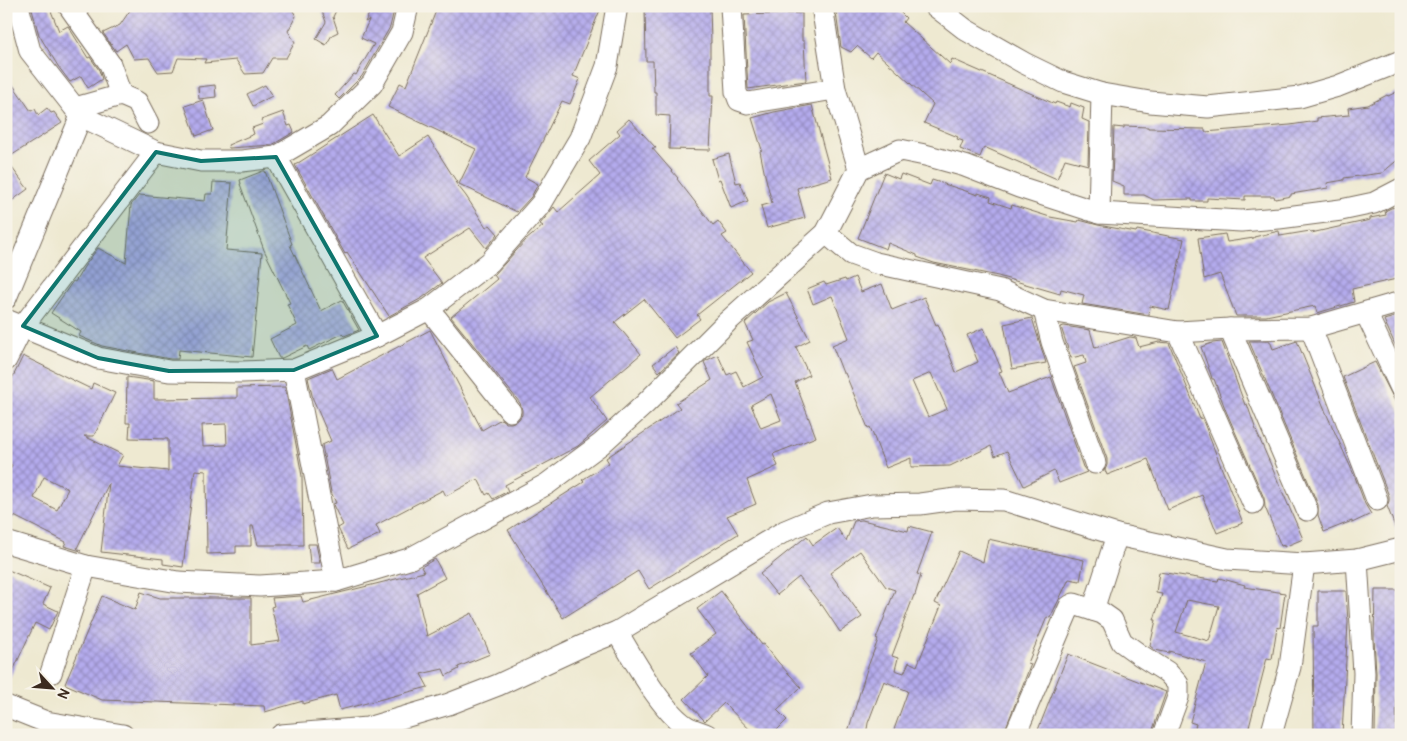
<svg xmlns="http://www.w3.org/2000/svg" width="1407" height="741" viewBox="0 0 1407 741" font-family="Pangolin,sans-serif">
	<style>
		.building { fill: url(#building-cross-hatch); fill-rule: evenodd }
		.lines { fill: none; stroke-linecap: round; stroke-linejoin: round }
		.minor-casing { stroke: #7a6d5d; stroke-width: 23 }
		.minor { stroke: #fff; stroke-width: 21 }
		.marked { fill: #0f766e; fill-opacity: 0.2; stroke: #0f766e; stroke-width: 4; stroke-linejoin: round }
	</style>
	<defs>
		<pattern id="building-cross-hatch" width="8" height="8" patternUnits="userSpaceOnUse" patternTransform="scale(1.25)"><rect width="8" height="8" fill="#b4abed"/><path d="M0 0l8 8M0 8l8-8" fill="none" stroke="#948bbf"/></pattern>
	</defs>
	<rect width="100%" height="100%" fill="#f7f3e8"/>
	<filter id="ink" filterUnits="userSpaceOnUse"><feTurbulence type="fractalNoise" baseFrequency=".02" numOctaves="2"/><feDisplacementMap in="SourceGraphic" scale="10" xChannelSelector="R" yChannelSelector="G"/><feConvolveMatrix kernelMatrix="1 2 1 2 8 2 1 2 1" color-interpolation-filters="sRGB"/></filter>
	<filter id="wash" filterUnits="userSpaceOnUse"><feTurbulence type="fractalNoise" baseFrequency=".0096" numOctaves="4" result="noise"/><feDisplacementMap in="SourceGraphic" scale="20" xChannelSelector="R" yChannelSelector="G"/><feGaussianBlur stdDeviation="1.12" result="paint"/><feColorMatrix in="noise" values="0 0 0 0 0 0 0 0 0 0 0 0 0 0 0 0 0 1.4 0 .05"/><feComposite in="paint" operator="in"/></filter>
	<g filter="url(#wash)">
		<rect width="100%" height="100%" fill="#eee9d1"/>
		<g id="blocks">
			<g class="building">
				<path d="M31,6H49L59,31L68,26L88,58L90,57L99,70L102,79L88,88L81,76L70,82L58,66L39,35Z"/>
				<path d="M133,6H290L296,16L288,31L295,42L286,58H272L263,73L245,74L236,60L204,63L206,59L178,58L173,71L158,72L149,58L134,59L126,44L116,51L103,33L120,25Z"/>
				<path d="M320,6H338L333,17L338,32L332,35L326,45L316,39L326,22Z"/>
				<path d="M373,6H395L390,27L362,76L339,99L335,95L354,74L356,75L374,44L361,38L369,20L365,22Z"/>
				<path d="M438,6H591L600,10L573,76L580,79L570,104L562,101L525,177L538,184L531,197L517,212L459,184L476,149L388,107L400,83L406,86Z"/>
				<path d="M645,6H710L711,43H710V96H713L710,150L669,149L670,116L656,115V92H654L653,61H646Z"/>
				<path d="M835,6H894L906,18L903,22L950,64L952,59L1055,104L1056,102L1070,107L1071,103L1084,108L1082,119L1089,122L1088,165L1065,159L1057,179L984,147L980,157L960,149L963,141L957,139L958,137L924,123L933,104L876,52L871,58L857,46L851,52L841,47Z"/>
				<path d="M802,13V41H804L806,81L748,89L744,15Z"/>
				<path d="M6,75L31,111L35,109L38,115L47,108L51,113L54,112L62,123L6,159Z"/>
				<path d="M215,85L216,97L199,99L198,87Z"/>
				<path d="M265,85L272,96L253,106L247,94Z"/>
				<path d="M1401,90V157L1382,173L1344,178V180L1327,183L1328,188L1291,194V196L1275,199L1274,196H1245V200L1207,198V201H1192V199L1154,200L1144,195H1124V186L1112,181L1114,127L1124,128V126L1148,127V128L1205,129V132L1290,125L1317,121V118L1349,115L1348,108L1368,105L1387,95L1388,96Z"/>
				<path d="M203,100L213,130L196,136L185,106Z"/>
				<path d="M812,105L832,178L797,188L805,218L767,228L761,206L772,203L764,171L760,151L762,150L752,118L774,112Z"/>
				<path d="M283,112L288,126L291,125L294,132L272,145L229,148L228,145L254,134L252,128L263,124L261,120Z"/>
				<path d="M373,115L399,156L428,137L458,184L455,182L466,196L486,227L490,225L498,234L486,248L470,228L423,258L442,283L422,298L389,316L347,252L345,254L295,165Z"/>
				<path d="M629,119L656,148H652L678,178L677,179L713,225L718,221L727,233L722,236L751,272L697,315L700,319L675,338L644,299L615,322L641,354L590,397L607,421L578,446L505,485L508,491L493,499L489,493L486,495L478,479L446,496L443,490L376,525L380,534L348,549L338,528L343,525L334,507L333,504L336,503L331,492L322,445L331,441L313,399L308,378L332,368L337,379L430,330L482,430L501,419L506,423H511L518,420L522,415V410L520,403L451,317L497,279L494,275L526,240L543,226L540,224L554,207L558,212L600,175L589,161L620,134L617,130Z"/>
				<path d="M729,154L736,183L740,182L748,201L731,208L720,179L718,180L712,159Z"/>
				<path d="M6,160L28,189L6,205Z"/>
				<path d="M263,171H265L276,201L292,244L290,245L321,311L342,300L359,330L344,336L342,334L309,350L307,346L282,358H279L270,339L297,325L287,304L290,303L264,250L240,184H241L240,180Z"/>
				<path d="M884,173L899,179L901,174L930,185L932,180L978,195V193L991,197L990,201L1011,208L1012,205L1050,217L1078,222L1079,220L1098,225L1136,232L1137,230L1184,239L1169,310L1150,306L1149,315L1082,304L1084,295L1061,289L1060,294L998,276L934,263L917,257V255L888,243L886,249L858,238Z"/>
				<path d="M213,182L232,183L226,250L262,253L252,357L179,350L178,359H170L102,346L79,336L81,332L51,313L73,281L75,282L84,267L98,248L126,263L131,205L139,195L205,201L206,194H212Z"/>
				<path d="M1401,206V278L1352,289L1354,302L1317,313L1315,306L1266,316H1236L1220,274L1204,279L1198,238L1225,234L1227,242L1254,238V237L1279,231L1280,236L1310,231L1311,233L1370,220V218L1386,215L1385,211L1391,208Z"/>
				<path d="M855,277L861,292L882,284L892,310L924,297L936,325L938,324L956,372L978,362L967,335L984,328L1002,371L999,372L1008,393L1051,377L1083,467L1087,472L1059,483L1054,471L1024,486L1007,451L995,456L991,446L950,466L911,467V458L886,468L870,427L868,428L845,373H843L832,345L849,338L832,296L813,304L807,289L824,282L826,285L845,279L846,281ZM931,373L947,409L928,417L912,381Z"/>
				<path d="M786,293L810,340L796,347L809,375L795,382L816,437L773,454L778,466L747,480L756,504L727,516L738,534L649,589L638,571L563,618L508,530L584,482L582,480L609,463L606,458L680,408L676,403L712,380L704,362L707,360L718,355L727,375L736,371L744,387L763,377L747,342L753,340L745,323L768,302ZM771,394L781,420L761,428L751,405Z"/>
				<path d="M1401,315V358L1384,320Z"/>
				<path d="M1032,318L1046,363L1012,369L1004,324Z"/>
				<path d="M1064,326L1090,330L1095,348L1130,337L1136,338L1139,347L1159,342L1169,343L1200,419L1202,418L1243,523L1217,533L1202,495L1168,510L1148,459L1107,475L1105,470L1107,465V459L1074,367L1086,363L1084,355L1071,358L1061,327Z"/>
				<path d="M1249,341H1270L1273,349L1297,341L1327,415L1355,477L1365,504L1371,514L1352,523V521L1324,532L1318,515V505Z"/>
				<path d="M1222,342L1245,405L1247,404L1257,433L1303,539L1284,547V545L1281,546L1265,507L1264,498L1226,411L1214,379H1212L1211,375L1201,347L1212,343Z"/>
				<path d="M675,347L679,353L659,372L653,364Z"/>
				<path d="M23,356L91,389L93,383L115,393L94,436H84L123,455L117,466L168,471V439L129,438L130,423H126L127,377L154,381V399L237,398V388L285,387L302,476L303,545H258L253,526H251V546H236V553L207,554L206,471L195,470L183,567L163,564V559L101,552L109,483L77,548L81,551L64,546L66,542L14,516L6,530V477L12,465L6,462V391ZM226,424L227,445L203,446L202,425ZM44,477L68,489L57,510L34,498Z"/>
				<path d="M1375,362L1401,413V537H1399L1387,506L1389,501V496L1343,377Z"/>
				<path d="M862,520L908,531L909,526L932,532L917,574L921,575L915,595H914L902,627H903L892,656L898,658L895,670L904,673L909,662L917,666L941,606L935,603L959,551L983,562L988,539L1084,560L1080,581L1069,579L1050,618L1047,617L1028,663L1031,664L1003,735H892L908,691L884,681L868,723L866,735H847L867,669L878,640L876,639L895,590L886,587L860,551L830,573L862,617L840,632L822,605H821L799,577L777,595L760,574L807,536L813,545L837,528L846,541L854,521Z"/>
				<path d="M308,544H316L320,563H310Z"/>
				<path d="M435,559L445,578L417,593L427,636L472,613L490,654L458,667L459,669L446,676L443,669L421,674L428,687L340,710L336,695L303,704V701L265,712L264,706L102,700L65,684L102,596L135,610L141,592L160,598H251V645L280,641L271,607L274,606L272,598L301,596L303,602L424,572L421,567Z"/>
				<path d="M6,569L50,588L43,604L58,611L49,630L35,623L6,686Z"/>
				<path d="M1159,572L1218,581L1219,578L1245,585L1244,587L1285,593L1280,628L1277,627L1272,659L1267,658L1247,735H1193L1196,724L1190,722L1206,662L1169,651V653L1155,650L1150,646L1156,620H1154L1162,594L1156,593ZM1187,600L1219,606L1209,641L1176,632Z"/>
				<path d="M1375,590H1401L1400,692H1397L1396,735H1375L1376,673L1374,639Z"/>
				<path d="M721,591L762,645L764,644L778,662L801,687L777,710L787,720L772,735H755L724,703L705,721L684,699L708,676L691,653L716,634L697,609Z"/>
				<path d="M1318,591H1346L1348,622L1342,735H1314L1313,626H1318Z"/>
				<path d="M1068,654L1166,692L1151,735H1036Z"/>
			</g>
		</g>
	</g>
	<g filter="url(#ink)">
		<use href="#blocks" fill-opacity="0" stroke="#7a6d5d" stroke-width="1"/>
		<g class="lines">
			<defs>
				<g id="minor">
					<path d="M18,6L30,51L81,116L156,152L201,161H242L276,157L329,126L372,84L402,32L408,6"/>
					<path d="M69,6L110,64L121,95"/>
					<path d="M731,6L736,92L739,100L748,103L835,89"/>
					<path d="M822,6L835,89L859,169"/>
					<path d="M935,6L966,30L1024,63L1063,82L1102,94L1150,102L1208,107L1300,97L1338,86L1401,61"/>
					<path d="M75,108L121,95L137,102L148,123"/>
					<path d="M276,157L377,336"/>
					<path d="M1099,213L1102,94"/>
					<path d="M826,233L851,254L876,263L1000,290L1044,310L1178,332L1230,329L1311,328L1401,302"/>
					<path d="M6,298L81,116"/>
					<path d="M429,309L510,411"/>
					<path d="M1044,310L1052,342L1095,463"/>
					<path d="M1366,313L1401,388"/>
					<path d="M6,320L98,358L169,371L242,372L294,370L377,336L429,309L490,262L541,204L580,138L607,66L617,6"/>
					<path d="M1311,328L1377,500"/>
					<path d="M1230,329L1307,510"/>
					<path d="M1178,332L1253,503"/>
					<path d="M6,360L23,326L156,152"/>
					<path d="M294,370L336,581"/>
					<path d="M6,542L86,566L178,582L260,586L336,581L409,559L547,484L601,444L645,404L727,322L826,233L859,169L900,150L925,155L965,166L1019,187L1099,213L1241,221L1279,218L1341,210L1374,203L1401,189"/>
					<path d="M1357,560L1364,673L1362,735"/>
					<path d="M1093,610L1117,535"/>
					<path d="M617,632C633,658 663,714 689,728C695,731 701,732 707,735"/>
					<path d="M51,673L86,566"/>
					<path d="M6,706L46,722L123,735"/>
					<path d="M281,735L367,728L449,704L498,685L582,646L617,632L785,531L828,513L872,505L920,504L956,499L1004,500L1117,535L1227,559L1304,564L1357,560L1401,549"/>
					<path d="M1015,735L1066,615L1070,606L1074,604L1102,613L1112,620L1122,642L1140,655L1167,672L1178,684V697L1164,735"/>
					<path d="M1271,735L1290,667L1304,564"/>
				</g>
			</defs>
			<use href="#minor" class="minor-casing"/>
			<use href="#minor" class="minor"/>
		</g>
	</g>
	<path class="marked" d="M156,152L201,161L276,157L377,336L294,370L169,371L98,358L23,326Z"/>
	<rect width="1407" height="741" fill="none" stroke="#f7f3e8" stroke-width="25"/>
	<g transform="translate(52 688) rotate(116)" stroke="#f7f3e8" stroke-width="4" paint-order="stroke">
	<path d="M0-4L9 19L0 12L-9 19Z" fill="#3b2a1e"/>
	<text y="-8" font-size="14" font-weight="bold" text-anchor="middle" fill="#3b2a1e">N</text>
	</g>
</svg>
